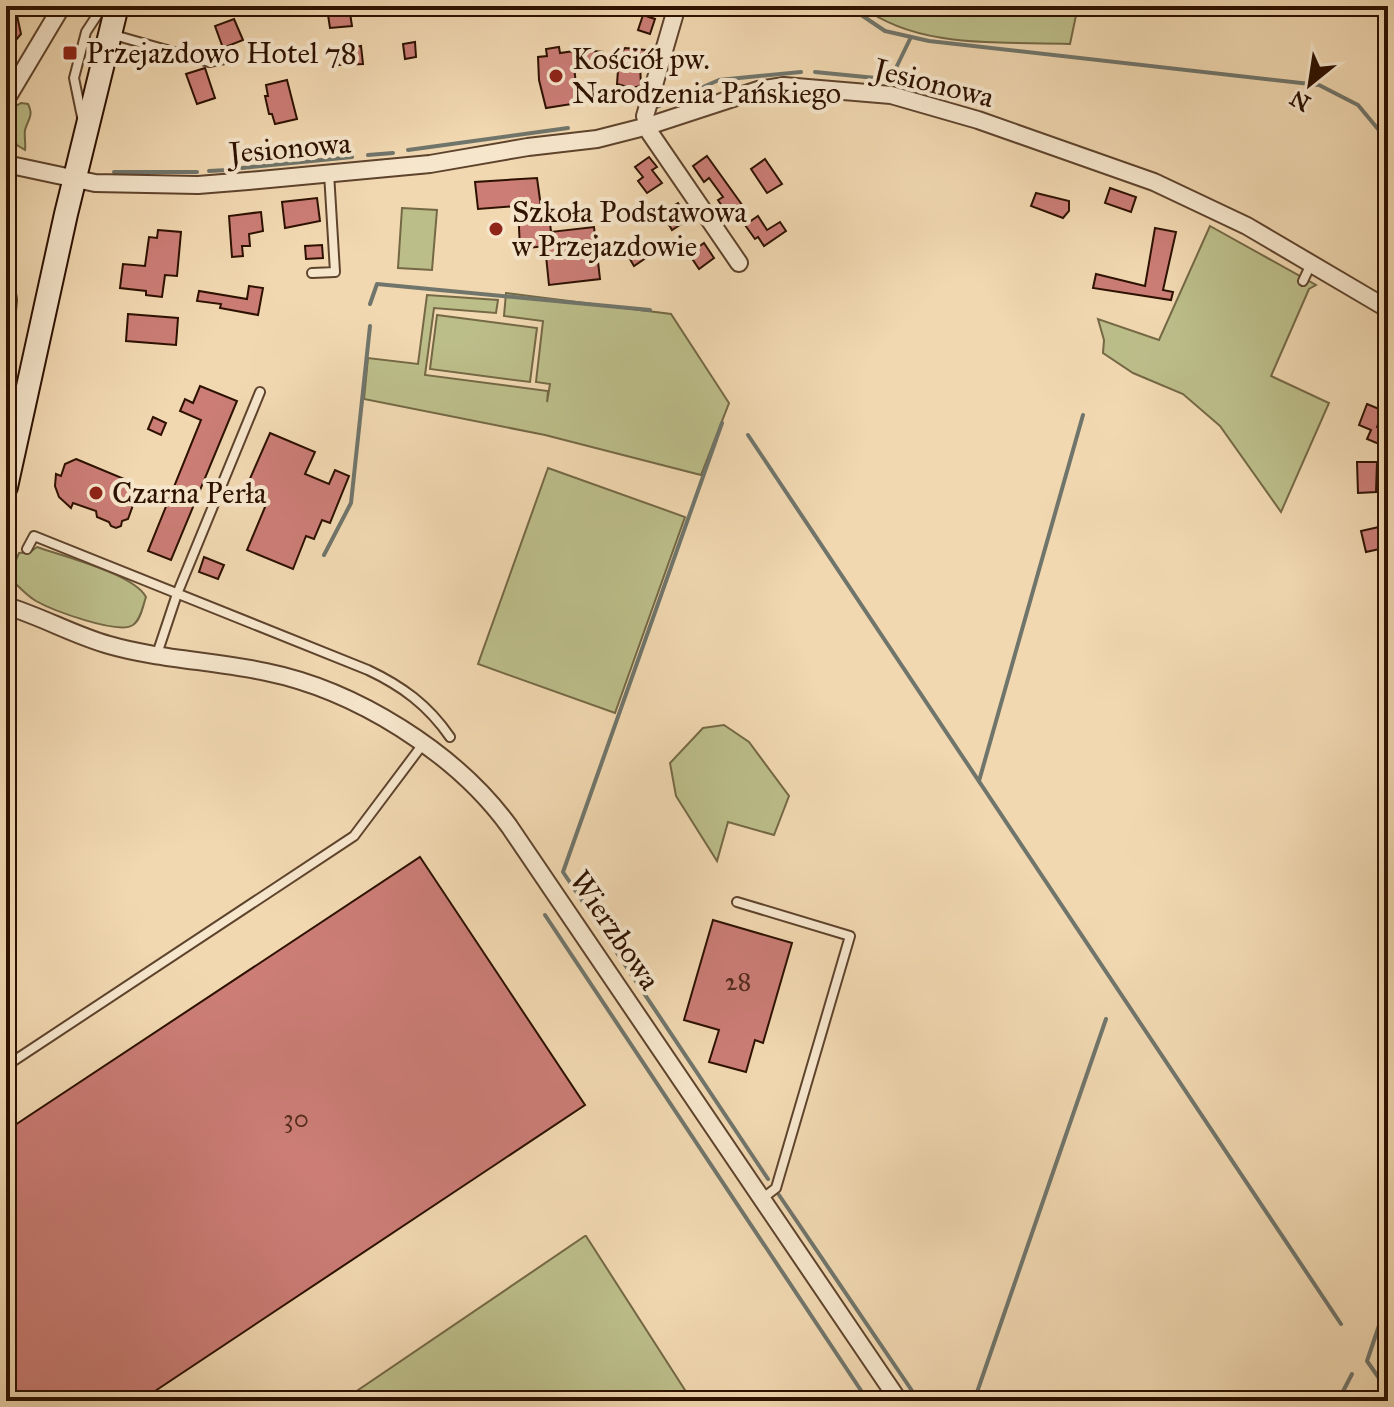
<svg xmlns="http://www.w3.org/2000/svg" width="1394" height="1407" viewBox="0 0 1394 1407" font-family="'IM FELL Great Primer',serif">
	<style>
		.green { fill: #bcbe8a; stroke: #746845; stroke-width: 2 }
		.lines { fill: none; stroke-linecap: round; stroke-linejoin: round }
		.stream { stroke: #70756b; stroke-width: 4 }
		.building { fill: #cb7d76; stroke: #2d1100; stroke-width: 2 }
		.lane-casing { stroke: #5e432c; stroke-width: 12 }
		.street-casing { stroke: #5e432c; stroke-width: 20 }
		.secondary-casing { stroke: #2d1100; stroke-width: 26 }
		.lane { stroke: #f6e6cc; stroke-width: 8 }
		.street { stroke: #f6e6cc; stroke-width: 16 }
		.secondary { stroke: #f6e6cc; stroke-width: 22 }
		.poi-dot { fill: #8f2418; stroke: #f6e6cc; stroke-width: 3 }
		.labels { text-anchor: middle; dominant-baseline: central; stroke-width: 8; stroke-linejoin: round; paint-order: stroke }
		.number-label { font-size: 26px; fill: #542c1e }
		.poi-label { font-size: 30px; fill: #2d1100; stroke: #f6e6cc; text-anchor: start }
		.street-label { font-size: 30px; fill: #2d1100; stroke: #f6e6cc }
	</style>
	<rect width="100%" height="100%" fill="#f1d8b1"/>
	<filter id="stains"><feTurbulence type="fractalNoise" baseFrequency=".0025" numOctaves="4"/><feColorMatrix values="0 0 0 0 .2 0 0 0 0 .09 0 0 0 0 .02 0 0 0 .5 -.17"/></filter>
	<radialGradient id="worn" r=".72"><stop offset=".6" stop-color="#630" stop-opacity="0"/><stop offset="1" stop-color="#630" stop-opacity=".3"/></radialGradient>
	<g class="green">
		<path d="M861,6H1078L1070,44C1001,41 919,50 861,6Z"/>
		<path d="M21,103L28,104C34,116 28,119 25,130C24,136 26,145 25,150L17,145L6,125L14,107Z"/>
		<path d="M402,208L437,210L432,270L398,268Z"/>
		<path d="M1210,226L1316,285L1309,289L1271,376L1329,403L1281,512L1220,426L1183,394L1133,373L1103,353L1104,340L1098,319L1159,340Z"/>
		<path d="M506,293L671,314L729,403L701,475L545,435L364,399L368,358L418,364L427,295L498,300L496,313L434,308L425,375L548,391L547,402L550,384L536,382L543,321L504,316Z"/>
		<path d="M437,315L537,328L530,382L430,369Z"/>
		<path d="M548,468L685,517L615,713L478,664Z"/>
		<path d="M37,547C62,556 134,574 146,597C143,605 141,620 133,625C118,635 52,610 36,601C27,596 19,587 12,580L13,567L19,553L30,552Z"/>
		<path d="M724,725L749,742L789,796L774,835L728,822L717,861L676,796L670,763L703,728Z"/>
		<path d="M586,1236L692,1401H342L585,1236Z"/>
	</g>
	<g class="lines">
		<g class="stream">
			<path d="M848,6L885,31L929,41L1319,85L1358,105L1388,141"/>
			<path d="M815,72L886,79L894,72L911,37"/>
			<path d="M657,107L719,80L801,72"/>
			<path d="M408,150L568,128"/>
			<path d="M368,155L393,153"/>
			<path d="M242,168L352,157"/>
			<path d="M209,171L228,170"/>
			<path d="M114,172H197"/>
			<path d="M370,304L377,284L650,310"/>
			<path d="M722,423L563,872L768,1179"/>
			<path d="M748,435L1341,1324"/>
			<path d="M324,555L351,503L370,326"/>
			<path d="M979,781L1083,415"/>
			<path d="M545,915L868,1401"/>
			<path d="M779,1195L919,1401"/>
			<path d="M1388,1299L1367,1361L1388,1391"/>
			<path d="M974,1401L1106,1019"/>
			<path d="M1338,1401L1352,1374"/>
		</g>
	</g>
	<g class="building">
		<path d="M6,6H15L21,34L16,40L6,42Z"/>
		<path d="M350,13L352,26L330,28L328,15Z"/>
		<path d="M643,15L655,19L650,34L638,30Z"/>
		<path d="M234,19L243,40L223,48L215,26Z"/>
		<path d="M415,42L416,57L405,59L403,44Z"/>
		<path d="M361,46L363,64L338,65L337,50Z"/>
		<path d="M559,47L560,53L581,50L603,52L602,68L574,66L578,103L546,108L539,80L538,57L547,56L546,49Z"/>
		<path d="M625,48L646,50L645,62L640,61V64L641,86L631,88L617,84L618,70L607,69Z"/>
		<path d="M205,68L215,98L197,104L186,74Z"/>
		<path d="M287,80L297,119L275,124L272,114H269L265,96H268L266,85Z"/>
		<path d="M707,156L745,209L734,216L732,212L728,215L718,200L723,197L709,178L704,182L693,166Z"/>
		<path d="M649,157L657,167L652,170L662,183L647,193L638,181L643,177L635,167Z"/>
		<path d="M765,159L782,184L767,193L751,169Z"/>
		<path d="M537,178L542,214L549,213L551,232L594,227L600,279L549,285L545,246L520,249L518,206L478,209L475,182Z"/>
		<path d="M1110,188L1136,197L1131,212L1105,203Z"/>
		<path d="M1036,193L1069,201V211L1063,218L1031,206Z"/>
		<path d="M317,198L320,221L285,228L282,202Z"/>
		<path d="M678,203L689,219L672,230L662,213Z"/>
		<path d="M261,212L263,231L249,234L250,246H242L243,256L232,257L229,216Z"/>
		<path d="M758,216L767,230L780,222L786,231L764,246L758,237L755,239L745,225Z"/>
		<path d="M1155,228L1176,232L1163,290L1173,292L1171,300L1093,288L1096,274L1145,286Z"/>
		<path d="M158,230L181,232L177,276L165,275L162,297L146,295V291L120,288L123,264L145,266L149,237L157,238Z"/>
		<path d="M649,240L656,251L634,266L624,249L633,243L636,248Z"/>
		<path d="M704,243L714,258L699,269L689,254Z"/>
		<path d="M322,245L323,258L306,259L305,246Z"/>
		<path d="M249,286L263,288L258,315L220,308L221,304L197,301L199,291L247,299Z"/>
		<path d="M128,314L178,318L176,345L126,341Z"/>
		<path d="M200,386L237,401L171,560L148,551L201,420L180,411L185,399L193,403Z"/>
		<path d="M1367,404L1384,411L1377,427L1385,431L1379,444L1367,439L1371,430L1359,425Z"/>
		<path d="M153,417L166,423L161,435L148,429Z"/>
		<path d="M270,433L315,452L305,474L329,484L335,470L349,476L330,523L322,520L314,539L306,536L293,569L247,550L268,500L245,490Z"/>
		<path d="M76,459L129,481L136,497L128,519L122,521L121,526L116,528L111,526L109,522L97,517L96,511L73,503L71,508L59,497L55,486L56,474L61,476L65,464Z"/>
		<path d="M1357,462H1377L1376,492L1358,493Z"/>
		<path d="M1379,527L1384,548L1366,552L1361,531Z"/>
		<path d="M204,557L224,565L218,579L199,572Z"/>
		<path d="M420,857L585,1105L140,1401H6V1131Z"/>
		<path d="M713,920L792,943L763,1043L755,1040L746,1072L709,1062L719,1030L684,1020Z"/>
	</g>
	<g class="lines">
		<defs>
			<g id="lane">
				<path d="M114,35L209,62L224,59"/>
				<path d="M82,117L74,78L86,32L103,6"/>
				<path d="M312,273L335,272L329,173"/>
				<path d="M1303,281L1311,264"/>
				<path d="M27,549L34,536L368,670C402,686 428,705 450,737"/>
				<path d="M157,654L177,594L260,392"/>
				<path d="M737,902L850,936L776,1188L763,1198"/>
				<path d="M6,1066L354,836L423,744"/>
			</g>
			<g id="street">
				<path d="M677,6L645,116L650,133L739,263"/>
				<path d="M6,100L62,6"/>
				<path d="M6,164L95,183L198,185L248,181L430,164L528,147L597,139L648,126L758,90L784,86L891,95L978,120L1154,182L1247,226L1388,309"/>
				<path d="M6,287L8,300L6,321"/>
				<path d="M6,606C41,616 73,635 109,645C157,659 216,661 266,672C355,690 455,752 509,826L899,1401"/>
			</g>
			<path id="secondary" d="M6,487L66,214L117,6"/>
		</defs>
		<use href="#lane" class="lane-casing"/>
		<use href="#street" class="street-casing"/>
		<use href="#secondary" class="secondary-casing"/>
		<use href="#lane" class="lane"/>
		<use href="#street" class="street"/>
		<use href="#secondary" class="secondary"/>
	</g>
	<g class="poi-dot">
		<rect x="62" y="45" width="16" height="16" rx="4"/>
		<circle cx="556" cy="76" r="8"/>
		<circle cx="496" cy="229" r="8"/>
		<circle cx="96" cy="493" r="8"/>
	</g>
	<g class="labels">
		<g class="number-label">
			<text x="738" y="981">28</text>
			<text x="296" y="1118">30</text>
		</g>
		<g class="poi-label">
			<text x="86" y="53">Przejazdowo Hotel 78</text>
			<text x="572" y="59">Kościół pw.<tspan x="572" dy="34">Narodzenia Pańskiego</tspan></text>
			<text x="512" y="212">Szkoła Podstawowa<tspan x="512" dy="34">w Przejazdowie</tspan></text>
			<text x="112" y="493">Czarna Perła</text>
		</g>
		<g class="street-label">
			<text transform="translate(934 83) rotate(14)">Jesionowa</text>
			<text transform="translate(290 148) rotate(-5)">Jesionowa</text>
			<text transform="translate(615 930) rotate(56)">Wierzbowa</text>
		</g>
	</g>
	<rect width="1394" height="1407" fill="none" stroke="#f1d8b1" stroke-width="32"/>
	<rect x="8" y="8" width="1378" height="1391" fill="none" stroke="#2d1100" stroke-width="4"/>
	<rect x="16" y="16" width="1362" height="1375" fill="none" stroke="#2d1100" stroke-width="2"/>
	<g transform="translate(1310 84) rotate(210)" stroke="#f6e6cc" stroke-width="6" paint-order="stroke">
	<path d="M0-6L14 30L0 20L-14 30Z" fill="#2d1100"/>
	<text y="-12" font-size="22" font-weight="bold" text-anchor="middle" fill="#2d1100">N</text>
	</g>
	<rect width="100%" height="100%" filter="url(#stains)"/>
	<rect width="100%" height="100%" fill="url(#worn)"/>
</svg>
